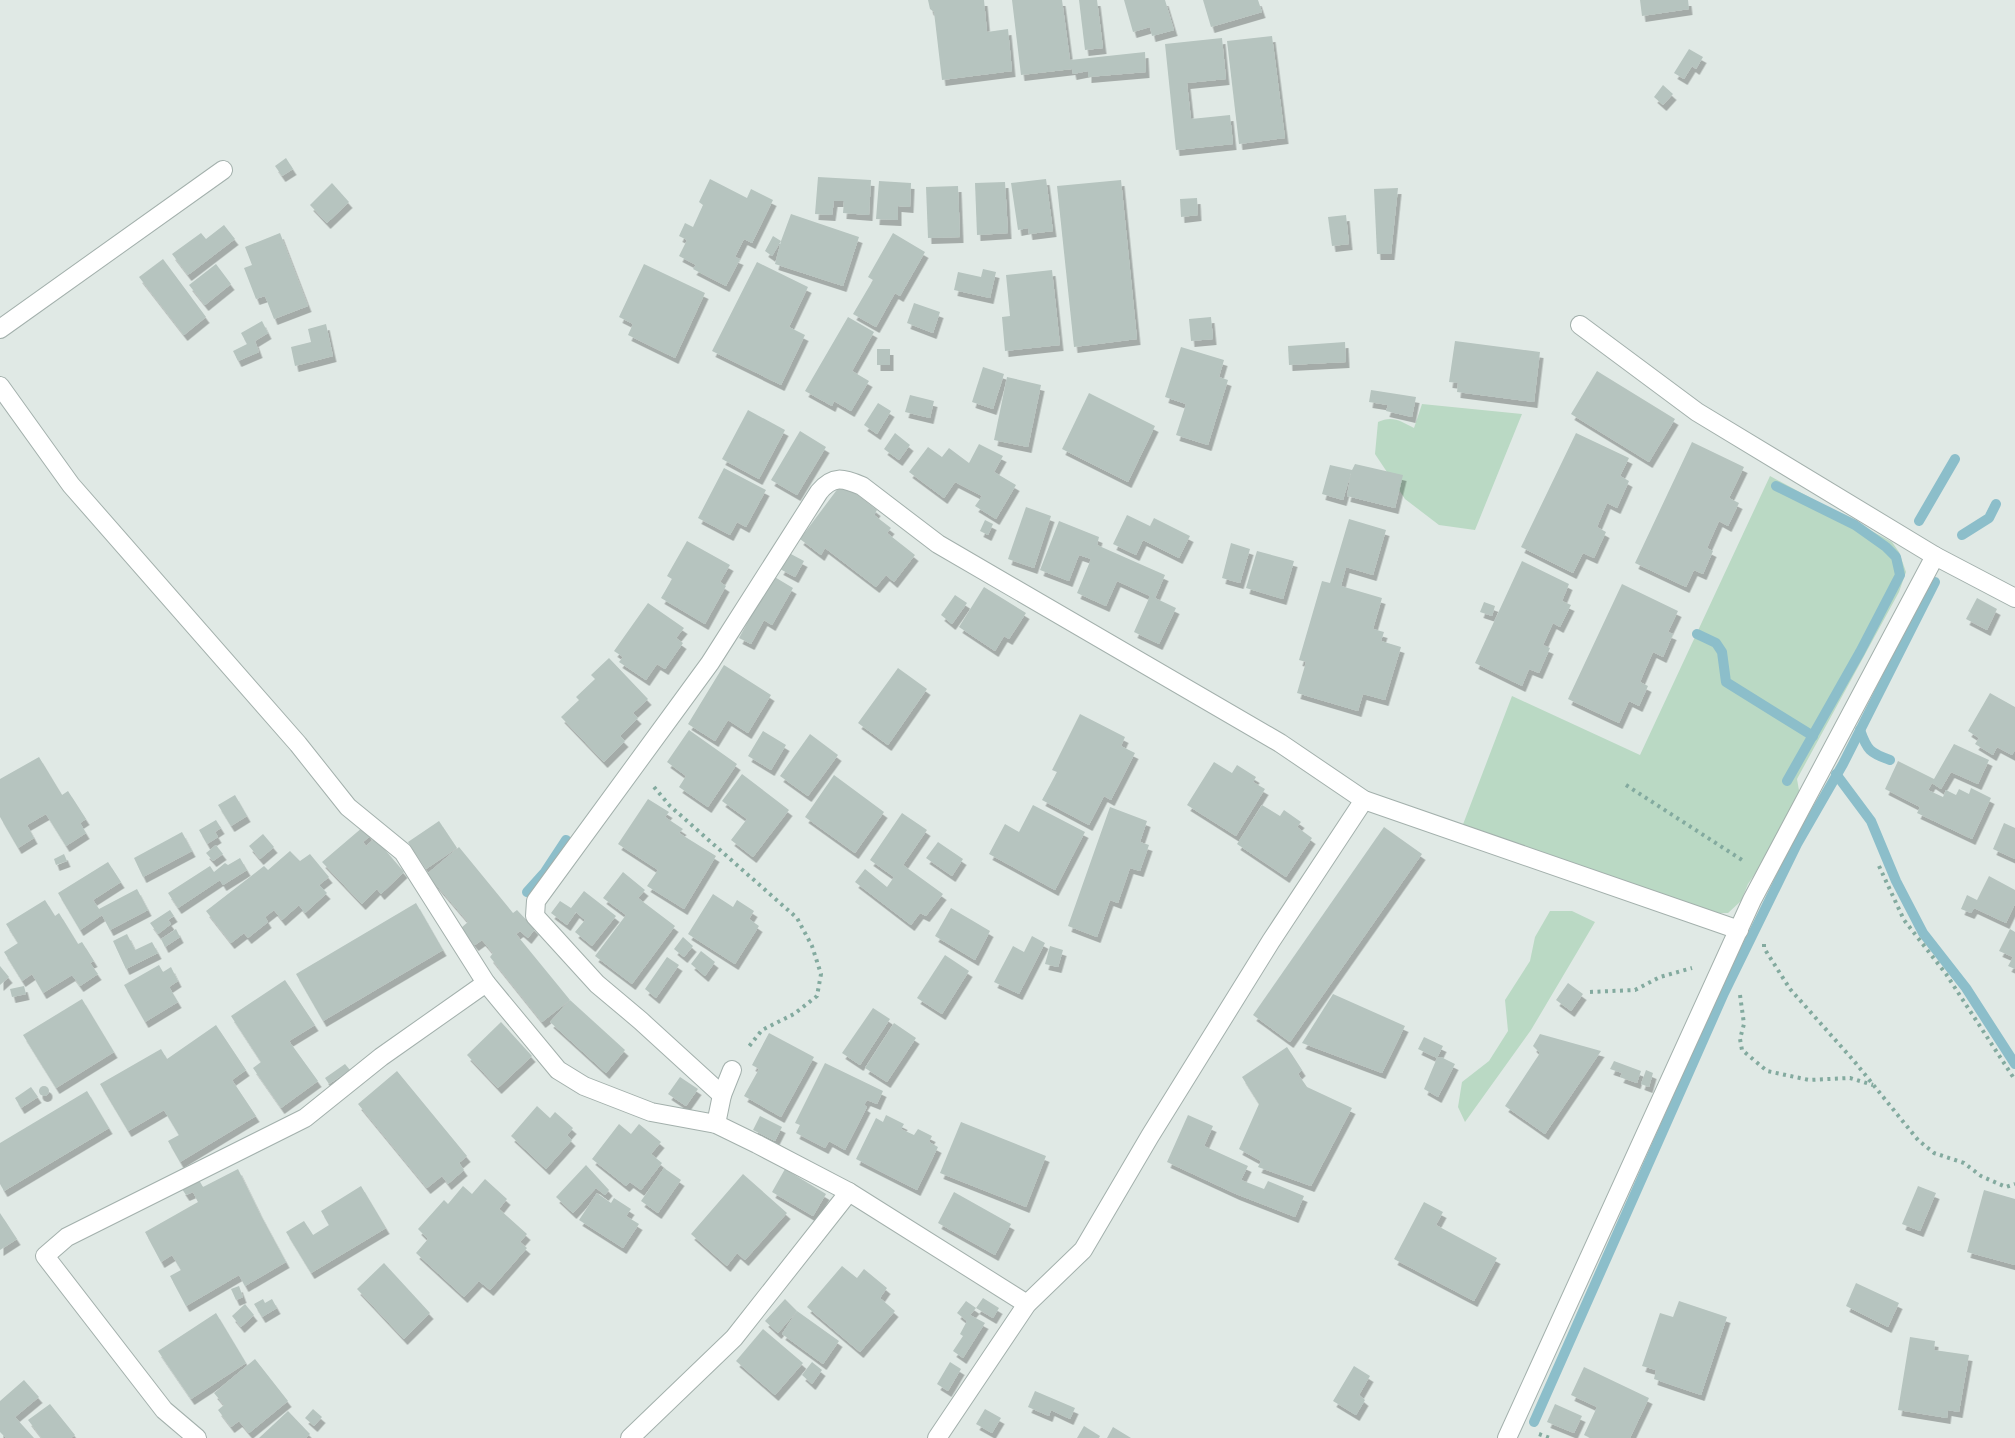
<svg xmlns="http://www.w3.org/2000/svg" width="2015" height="1438" viewBox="0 0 2015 1438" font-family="Barlow,sans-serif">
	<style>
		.green { fill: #bad9c4 }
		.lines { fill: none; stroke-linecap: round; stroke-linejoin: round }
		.stream { stroke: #8cbeca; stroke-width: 10 }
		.building { fill: #b6c4bf; filter: url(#shadow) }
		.minor-casing { stroke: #a3b0ac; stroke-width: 20 }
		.path { stroke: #83aa9f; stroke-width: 4; stroke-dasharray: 3 4.5; stroke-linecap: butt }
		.minor { stroke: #fff; stroke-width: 18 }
	</style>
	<defs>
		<filter id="shadow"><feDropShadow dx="3.5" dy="6" stdDeviation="0" flood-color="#0004"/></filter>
	</defs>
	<rect width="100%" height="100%" fill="#e0e9e5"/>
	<g class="green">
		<path d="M1422,404L1522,414L1475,530L1439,525L1405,499L1375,454L1378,422C1392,415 1401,421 1414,428Z"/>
		<path d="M1770,476L1892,542L1899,552L1906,572L1899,592L1797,779L1800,796L1775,844L1748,884L1741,901L1728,913H1712L1462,827L1512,696L1640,755Z"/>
		<path d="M1550,911H1572L1595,922L1531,1030L1465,1122L1458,1107L1462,1082L1489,1061L1508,1031L1505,1000L1530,961L1535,937Z"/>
	</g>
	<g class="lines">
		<g class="stream">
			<path d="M1776,486L1855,525L1886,547L1896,557L1900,575L1860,652L1787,781"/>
			<path d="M1919,521L1955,459"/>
			<path d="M1962,535L1989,518L1996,504"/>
			<path d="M1697,634L1716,643L1722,652L1726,682L1813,736"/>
			<path d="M1860,730C1867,750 1870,753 1890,760"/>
			<path d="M1836,774L1871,821L1896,881L1923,933L1966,988L2015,1064"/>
			<path d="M527,892L545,872L566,840"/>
			<path d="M1534,1422L1724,993L1797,844L1843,764L1935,582"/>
		</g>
	</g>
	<g class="building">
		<path d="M928,0H984L987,32L1008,29L1012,71L942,80L934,12L930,9Z"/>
		<path d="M1012,0H1062L1070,60L1145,52L1146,72L1088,77V71L1073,74L1072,69L1021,75Z"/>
		<path d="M1079,0H1097L1103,48L1085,50Z"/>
		<path d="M1124,0H1165L1174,30L1152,36L1150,27L1133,32Z"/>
		<path d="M1203,0H1258L1262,12L1211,27Z"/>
		<path d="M1640,0H1688L1689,9L1642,16Z"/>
		<path d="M1272,36L1285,138L1239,144L1227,41Z"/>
		<path d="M1222,38L1226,79L1187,83L1191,119L1230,115L1233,144L1176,150L1165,44Z"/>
		<path d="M1689,49L1703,57L1696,69L1692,66L1684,79L1674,73Z"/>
		<path d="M1663,85L1673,94L1663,105L1654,97Z"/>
		<path d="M286,158L293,169L282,176L275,166Z"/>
		<path d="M818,177L871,180L869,215L843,213L844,201H834L832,215L815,214Z"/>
		<path d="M710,179L747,198L751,189L773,200L752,243L744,239L735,257L740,259L726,286L693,269L696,265L679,256L687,240L679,236L685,223L693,227L703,205L699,202Z"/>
		<path d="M1046,179L1053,231L1029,234L1028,228L1018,230L1011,183Z"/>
		<path d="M1121,180L1137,339L1074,347L1057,186Z"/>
		<path d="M879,181L911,183L910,207L898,206V220L876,219Z"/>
		<path d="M1005,182L1008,233L977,235L975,183Z"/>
		<path d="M332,183L349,202L327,223L310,205Z"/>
		<path d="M958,186L960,237L928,238L926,187Z"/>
		<path d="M1398,188L1391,254H1377L1374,189Z"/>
		<path d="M1197,198L1198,215L1181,217L1180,199Z"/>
		<path d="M791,214L859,237L843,286L775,264L781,241L772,256L765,251L773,236L781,241Z"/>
		<path d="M1346,215L1349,244L1332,246L1328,217Z"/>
		<path d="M224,225L235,239L188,275L172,254L201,233L206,239Z"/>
		<path d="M280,233L308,306L274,319L265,296L256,299L244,268L252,265L245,247Z"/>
		<path d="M893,233L925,252L900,296L895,293L876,327L853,314L873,280L868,277Z"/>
		<path d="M163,259L206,317L184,335L139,277Z"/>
		<path d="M757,262L808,287L789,327L805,335L781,385L712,351Z"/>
		<path d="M216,264L231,284L205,305L189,285Z"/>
		<path d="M644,264L705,293L675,358L628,335L633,324L619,317Z"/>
		<path d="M983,269L996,272L990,298L954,290L958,272L981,277Z"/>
		<path d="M1052,270L1060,345L1005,351L1002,317L1010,316L1006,275Z"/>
		<path d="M914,303L940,312L933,333L907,323Z"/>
		<path d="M848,317L874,332L852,371L869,381L851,411L834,401L832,406L805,391Z"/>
		<path d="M1211,317L1213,339L1191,341L1189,319Z"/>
		<path d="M262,321L268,333L255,341L259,352L238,361L233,351L247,344L241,333Z"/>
		<path d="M326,324L333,356L295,366L291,347L311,342L308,329Z"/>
		<path d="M1455,341L1540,352L1534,402L1457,392L1458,383L1449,382Z"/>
		<path d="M1345,342L1346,362L1289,365L1288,346Z"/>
		<path d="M1181,347L1224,360L1219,377L1228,380L1208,445L1176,435L1186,404L1165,397Z"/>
		<rect x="877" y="349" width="13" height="16"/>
		<path d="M983,367L1004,374L993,409L972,402Z"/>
		<path d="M1597,371L1675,419L1649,462L1571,414Z"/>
		<path d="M1007,377L1041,385L1028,447L994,440Z"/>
		<path d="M1371,390L1416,397L1412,417L1386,411L1388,405L1369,402Z"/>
		<path d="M1089,393L1155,426L1128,482L1062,449Z"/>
		<path d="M910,395L934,401L930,418L905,412Z"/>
		<path d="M878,403L891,411L877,434L864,425Z"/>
		<path d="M748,410L785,430L759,479L722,459Z"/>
		<path d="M800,431L826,447L797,495L771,480Z"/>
		<path d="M895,433L910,445L899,460L884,449Z"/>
		<path d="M1576,433L1629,458L1620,476L1629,481L1617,508L1607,503L1597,527L1606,532L1594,558L1583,553L1573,573L1521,547Z"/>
		<path d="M1692,442L1744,467L1729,498L1739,503L1728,526L1719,521L1707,548L1713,551L1703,574L1694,570L1686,587L1635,563Z"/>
		<path d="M979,444L1003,456L994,472L1016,485L996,519L975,506L982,496L955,482L944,498L909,472L928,447L942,457L949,448L969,463Z"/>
		<path d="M1355,464L1403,475L1395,508L1347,496L1351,473L1343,500L1322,494L1330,465L1352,470Z"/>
		<path d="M724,468L766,490L746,527L737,522L730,535L698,518Z"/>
		<path d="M842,483L877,510L874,515L891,528L887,533L915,555L894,582L886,575L876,587L825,548L821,555L800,539Z"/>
		<path d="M1026,507L1051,516L1034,568L1008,559Z"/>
		<path d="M1127,515L1150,526L1154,518L1190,536L1179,558L1143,540L1136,555L1113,544Z"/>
		<path d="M1349,519L1386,530L1373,575L1346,567L1341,586L1382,598L1373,629L1384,632L1381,641L1401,647L1385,700L1363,694L1358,711L1297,693L1306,662L1299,660L1322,581L1330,583Z"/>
		<path d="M985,520L993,524L988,535L980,531Z"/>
		<path d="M1059,521L1099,537L1097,545L1165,575L1155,598L1176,608L1159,644L1134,632L1150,596L1117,581L1106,606L1077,593L1091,559L1079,555L1069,581L1040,570Z"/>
		<path d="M687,541L730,565L720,582L726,586L705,624L661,598L672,579L667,576Z"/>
		<path d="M1231,543L1250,549L1240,583L1222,578Z"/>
		<path d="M1257,551L1294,561L1283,599L1246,588Z"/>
		<path d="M789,553L804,561L795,577L780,569Z"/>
		<path d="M1522,561L1569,584L1562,601L1571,605L1560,627L1553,623L1543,645L1550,648L1539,673L1529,669L1522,686L1475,663Z"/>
		<path d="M773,576L793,588L772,625L764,620L751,644L739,638Z"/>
		<path d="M1622,584L1678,611L1668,632L1673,634L1663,657L1653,652L1640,682L1648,686L1639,706L1629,701L1619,723L1568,699Z"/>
		<path d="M984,587L1026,613L1009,639L1004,636L995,651L959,627Z"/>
		<path d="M955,595L967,603L952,624L941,615Z"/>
		<path d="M1977,598L1997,609L1987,630L1966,619Z"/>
		<path d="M1484,602L1495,606L1492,616L1480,612Z"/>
		<path d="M648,603L684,628L676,638L683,643L665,669L657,664L646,680L619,662L623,657L614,651Z"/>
		<path d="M609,658L648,699L633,713L638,718L620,736L625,741L604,762L561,717L579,700L576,697L595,679L591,675Z"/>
		<path d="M724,665L771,695L748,733L728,720L715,741L688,724Z"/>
		<path d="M898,668L927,689L888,745L858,723Z"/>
		<path d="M1990,693L2015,707V750L2012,755L1997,747L1993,755L1975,744L1979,738L1968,731Z"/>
		<path d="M1080,714L1125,737L1121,746L1135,753L1111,800L1104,796L1089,825L1042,800L1057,772L1052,770Z"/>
		<path d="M689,730L737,764L708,807L679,787L686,776L667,762Z"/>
		<path d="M763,731L786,745L771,770L748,756Z"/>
		<path d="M810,734L838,755L808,796L780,776Z"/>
		<path d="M1954,744L1989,760L1978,784L1951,772L1941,789L1932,783L1928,790L1943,797L1946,790L1956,795L1959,789L1969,794L1971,788L1991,798L1972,839L1917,813L1920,807L1885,789L1898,761L1934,779Z"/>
		<path d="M39,757L62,795L68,791L86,819L80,823L86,833L66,846L46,814L27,825L34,838L18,848L0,817V779Z"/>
		<path d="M1214,762L1232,773L1237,765L1256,777L1253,782L1265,789L1236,836L1187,805Z"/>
		<path d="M742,774L789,810L753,857L731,840L747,819L722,801Z"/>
		<path d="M834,775L884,812L855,853L805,817Z"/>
		<path d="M235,795L247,816L231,826L218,805Z"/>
		<path d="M648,799L669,812L665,817L683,829L679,833L716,856L684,909L647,886L658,870L618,844Z"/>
		<path d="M1033,805L1085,832L1055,890L989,854L1005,824L1019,832Z"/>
		<path d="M1262,805L1280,816L1284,810L1301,822L1297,827L1312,838L1286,877L1237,844Z"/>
		<path d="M1110,807L1147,821L1140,842L1149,845L1140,871L1130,868L1118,903L1110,900L1097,937L1068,926Z"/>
		<path d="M902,813L927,830L903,865L943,894L926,916L920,913L911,925L855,882L865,869L887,887L894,877L870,860Z"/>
		<path d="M216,820L221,828L215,832L218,837L207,844L199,830Z"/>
		<path d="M439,821L457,848L426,869L408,842Z"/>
		<path d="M2004,823L2015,828V859L1993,849Z"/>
		<path d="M363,827L370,836L363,842L366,846L375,838L404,872L381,894L377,889L362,904L322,862Z"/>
		<path d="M1384,827L1422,854L1290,1042L1253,1015Z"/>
		<path d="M182,832L192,851L143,877L134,858Z"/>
		<path d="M263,834L274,847L260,859L249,846Z"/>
		<path d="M938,842L963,859L952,876L926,858Z"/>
		<path d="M216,845L223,854L213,861L206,853Z"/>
		<path d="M459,847L513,913L517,910L535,929L528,938L520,931L516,934L570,1000L542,1022L490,957L493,953L482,940L475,945L461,928L468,922L427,874Z"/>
		<path d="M290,851L300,861L310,854L329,877L319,885L327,893L305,913L299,905L282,920L274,910L265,917L268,922L248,938L244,933L231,943L206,911L264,866L268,870Z"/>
		<path d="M64,854L67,861L56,865L54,859Z"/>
		<path d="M240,858L247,870L223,885L220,880L178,908L168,893L210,866L214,872L225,863L228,865Z"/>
		<path d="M108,862L121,882L93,900L99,909L137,889L148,910L110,930L102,915L80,930L58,893Z"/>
		<path d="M623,872L645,890L638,898L675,926L632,984L595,956L626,915L603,898Z"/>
		<path d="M1989,876L2015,890V904L2006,923L1974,908L1971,913L1961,909L1967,895L1977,900Z"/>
		<path d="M584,891L616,916L592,946L575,932L585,920L576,912L567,925L551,913L560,901L571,908Z"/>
		<path d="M713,894L733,907L737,900L754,911L749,919L759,926L735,964L688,934Z"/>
		<path d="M45,900L55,916L59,913L78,944L82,942L94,961L90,963L98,974L80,986L72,975L43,993L32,974L22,981L4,952L18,943L6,924Z"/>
		<path d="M416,903L443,950L323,1021L296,974Z"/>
		<path d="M951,908L990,931L975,960L935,936Z"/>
		<path d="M170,910L174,916L168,920L171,924L158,934L150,923Z"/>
		<path d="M176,929L180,937L165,947L161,939Z"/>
		<path d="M2010,929L2015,932V969L2008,966L2013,957L1999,951Z"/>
		<path d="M127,934L135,950L152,942L158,953L126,969L113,941Z"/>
		<path d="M1032,936L1045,943L1019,994L994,982L1013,946L1024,952Z"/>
		<path d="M683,937L693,946L684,957L674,949Z"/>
		<path d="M1050,946L1063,950L1058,967L1045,964Z"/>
		<path d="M701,951L715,962L705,976L691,964Z"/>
		<path d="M945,955L969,971L942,1014L917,998Z"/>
		<path d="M667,957L679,965L656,998L645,989Z"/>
		<path d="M159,965L163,972L171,967L178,981L169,987L178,1002L145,1022L124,985Z"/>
		<path d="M0,966L9,977L0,985Z"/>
		<path d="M285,980L315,1025L289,1041L318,1081L281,1108L253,1068L261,1062L231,1016Z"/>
		<path d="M1568,983L1583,994L1571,1011L1556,1000Z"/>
		<path d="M24,986L26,994L12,997L10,989Z"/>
		<path d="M1333,994L1405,1026L1382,1073L1302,1043Z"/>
		<path d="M82,999L114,1052L56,1088L23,1035Z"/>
		<path d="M570,1000L625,1050L606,1073L550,1022Z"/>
		<path d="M873,1008L890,1019L860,1065L842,1053Z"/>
		<path d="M501,1022L532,1056L498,1088L467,1055Z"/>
		<path d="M894,1023L916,1038L887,1082L865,1068Z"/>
		<path d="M216,1025L246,1070L232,1080L256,1116L180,1162L168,1141L179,1135L164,1110L128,1131L100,1084L161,1049L167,1059Z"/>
		<path d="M769,1033L814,1057L781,1117L744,1096L759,1069L752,1065Z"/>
		<path d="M1540,1034L1601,1051L1545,1134L1505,1106L1540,1053L1533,1046Z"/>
		<path d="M1424,1037L1443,1046L1437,1058L1441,1057L1455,1064L1438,1097L1424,1089L1437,1058L1418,1049Z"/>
		<path d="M1287,1047L1302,1070L1298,1074L1307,1087L1352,1108L1311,1186L1258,1167L1261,1161L1239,1149L1259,1104L1242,1077Z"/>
		<path d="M1614,1061L1641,1071L1637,1083L1620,1077L1622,1073L1610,1069Z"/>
		<path d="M825,1063L883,1091L877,1104L867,1100L864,1105L867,1107L845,1150L829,1141L825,1148L796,1133L800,1125L795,1123Z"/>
		<path d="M345,1064L350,1070L329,1084L325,1078Z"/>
		<path d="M1646,1070L1653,1073L1649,1087L1641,1084Z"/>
		<path d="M397,1071L467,1156L459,1163L464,1170L448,1184L442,1176L427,1188L358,1104Z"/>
		<path d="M680,1077L698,1089L686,1106L668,1094Z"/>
		<circle cx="44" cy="1091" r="5"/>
		<path d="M31,1087L38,1097L21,1108L15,1098Z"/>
		<path d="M87,1091L109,1128L4,1191L0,1184V1143Z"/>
		<path d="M537,1106L550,1118L555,1112L573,1128L567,1135L572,1140L546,1169L511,1136Z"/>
		<path d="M886,1115L904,1124L901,1129L914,1135L918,1129L932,1136L929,1142L938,1147L917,1190L856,1159L876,1118L883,1122Z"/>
		<path d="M1188,1115L1213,1126L1204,1146L1248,1166L1241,1180L1264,1189L1268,1181L1304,1196L1295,1217L1236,1194L1167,1162Z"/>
		<path d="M760,1116L782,1127L775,1141L753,1130Z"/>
		<path d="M961,1122L1046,1156L1026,1207L940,1173Z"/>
		<path d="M619,1124L631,1134L639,1124L661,1142L651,1154L662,1163L641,1190L630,1182L626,1186L592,1159Z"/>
		<path d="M586,1165L609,1190L605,1195L596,1188L573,1213L556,1197Z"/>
		<path d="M664,1168L681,1180L658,1213L641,1201Z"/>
		<path d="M238,1169L259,1212L286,1262L245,1286L239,1275L186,1306L170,1276L181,1270L172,1255L161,1262L145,1232L198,1202L193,1192L186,1195L182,1189L199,1180L203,1187Z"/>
		<path d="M785,1169L826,1194L813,1216L772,1192Z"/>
		<path d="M743,1174L787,1213L745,1260L737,1253L727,1266L691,1234Z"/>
		<path d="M485,1179L507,1199L499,1209L527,1234L520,1242L527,1248L490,1290L479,1281L464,1297L416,1253L428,1239L418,1229L444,1200L448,1204L463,1186L472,1194Z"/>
		<path d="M361,1186L386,1228L311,1273L286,1232L304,1221L313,1235L329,1225L321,1211Z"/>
		<path d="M1918,1186L1936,1193L1920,1231L1902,1224Z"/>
		<path d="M1984,1190L2015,1199V1265L1967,1252Z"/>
		<path d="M954,1192L1011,1224L995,1255L938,1223Z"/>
		<path d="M597,1193L611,1203L614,1198L631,1209L626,1216L639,1224L623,1248L579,1220Z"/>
		<path d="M1424,1202L1443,1212L1436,1225L1497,1258L1474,1301L1394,1259Z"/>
		<path d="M0,1213L17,1239L0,1250Z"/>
		<path d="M384,1263L430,1313L404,1339L357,1289Z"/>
		<path d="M842,1266L857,1278L864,1269L887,1288L880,1298L895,1311L860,1352L807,1307Z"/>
		<path d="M1856,1283L1899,1303L1888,1327L1846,1306Z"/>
		<path d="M239,1286L243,1297L236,1300L231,1289Z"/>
		<path d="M983,1298L999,1308L993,1318L976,1308L970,1315L985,1323L963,1358L953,1351L963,1336L960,1334L967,1321L957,1313L966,1301L976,1308Z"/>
		<path d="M263,1299L265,1303L272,1299L277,1308L262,1317L254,1304Z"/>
		<path d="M785,1299L797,1311L839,1341L823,1364L782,1334L797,1311L778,1333L765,1321Z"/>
		<path d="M1679,1301L1727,1317L1701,1395L1654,1379L1656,1370L1642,1366L1660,1313L1673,1317Z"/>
		<path d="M245,1304L254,1315L241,1327L232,1316Z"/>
		<path d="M216,1313L246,1363L191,1399L158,1351Z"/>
		<path d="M763,1329L803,1363L775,1395L736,1361Z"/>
		<path d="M1910,1337L1935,1341L1934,1350L1969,1355L1959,1412L1948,1410L1947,1418L1898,1410Z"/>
		<path d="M255,1359L288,1401L249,1433L239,1421L231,1427L218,1410L224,1405L214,1393Z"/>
		<path d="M812,1362L822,1370L812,1384L802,1375Z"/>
		<path d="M950,1362L961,1369L948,1391L937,1384Z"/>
		<path d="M1354,1366L1370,1376L1359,1395L1365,1400L1356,1415L1333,1401Z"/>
		<path d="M1584,1367L1649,1398L1630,1438H1590L1584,1435L1597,1407L1571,1395Z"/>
		<path d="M24,1380L39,1397L15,1417L34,1438H6L0,1432V1401Z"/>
		<path d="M1035,1391L1075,1408L1070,1419L1051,1410L1049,1416L1028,1407Z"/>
		<path d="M50,1404L75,1435L71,1438H42L28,1420Z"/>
		<path d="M1555,1404L1582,1416L1574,1433L1547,1422Z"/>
		<path d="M313,1409L322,1417L314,1426L305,1418Z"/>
		<path d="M985,1409L1001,1418L992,1433L976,1424Z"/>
		<path d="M288,1411L310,1434L306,1438H259Z"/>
		<path d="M1084,1426L1100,1436L1099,1438H1077Z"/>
		<path d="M1113,1427L1131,1438H1107Z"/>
	</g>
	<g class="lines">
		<defs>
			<g id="minor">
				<path d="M1580,325L1697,412L1935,556L2015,598"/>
				<path d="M0,329L223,170"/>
				<path d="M0,386L71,485L298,744L348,807L403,852L486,983L558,1070L584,1086L651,1112L716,1124L757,1144L849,1192L1027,1304"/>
				<path d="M722,1095L641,1021L597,984L535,916L536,901L710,663L819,492C833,475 843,478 862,486L938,544L1280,743L1364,800L1739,930"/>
				<path d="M716,1124L722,1095L732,1070"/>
				<path d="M197,1438L164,1410L45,1256L67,1237L305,1118L381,1057L486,983"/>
				<path d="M630,1438L734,1338L849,1192"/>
				<path d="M937,1438L1027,1304L1083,1250L1150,1136L1271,941L1364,800"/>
				<path d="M1507,1438L1752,900L1935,556"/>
			</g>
		</defs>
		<use href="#minor" class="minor-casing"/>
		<g class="path">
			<path d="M1626,785L1742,860"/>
			<path d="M654,787L670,806L797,918L812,946L821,974L817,996L794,1014L762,1030L747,1049"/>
			<path d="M1879,866L1904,920L1946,974L2015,1080"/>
			<path d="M1764,944V948L1790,989L1854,1061L1918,1140L1934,1153L1964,1163L1981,1176L2006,1187L2015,1184"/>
			<path d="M1590,992L1635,990L1660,977L1692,968"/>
			<path d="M1740,995L1744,1024L1740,1039L1742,1050L1767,1071L1809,1080L1850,1078L1873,1085"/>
			<path d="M1539,1434L1550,1438"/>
		</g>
		<use href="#minor" class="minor"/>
	</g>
</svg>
